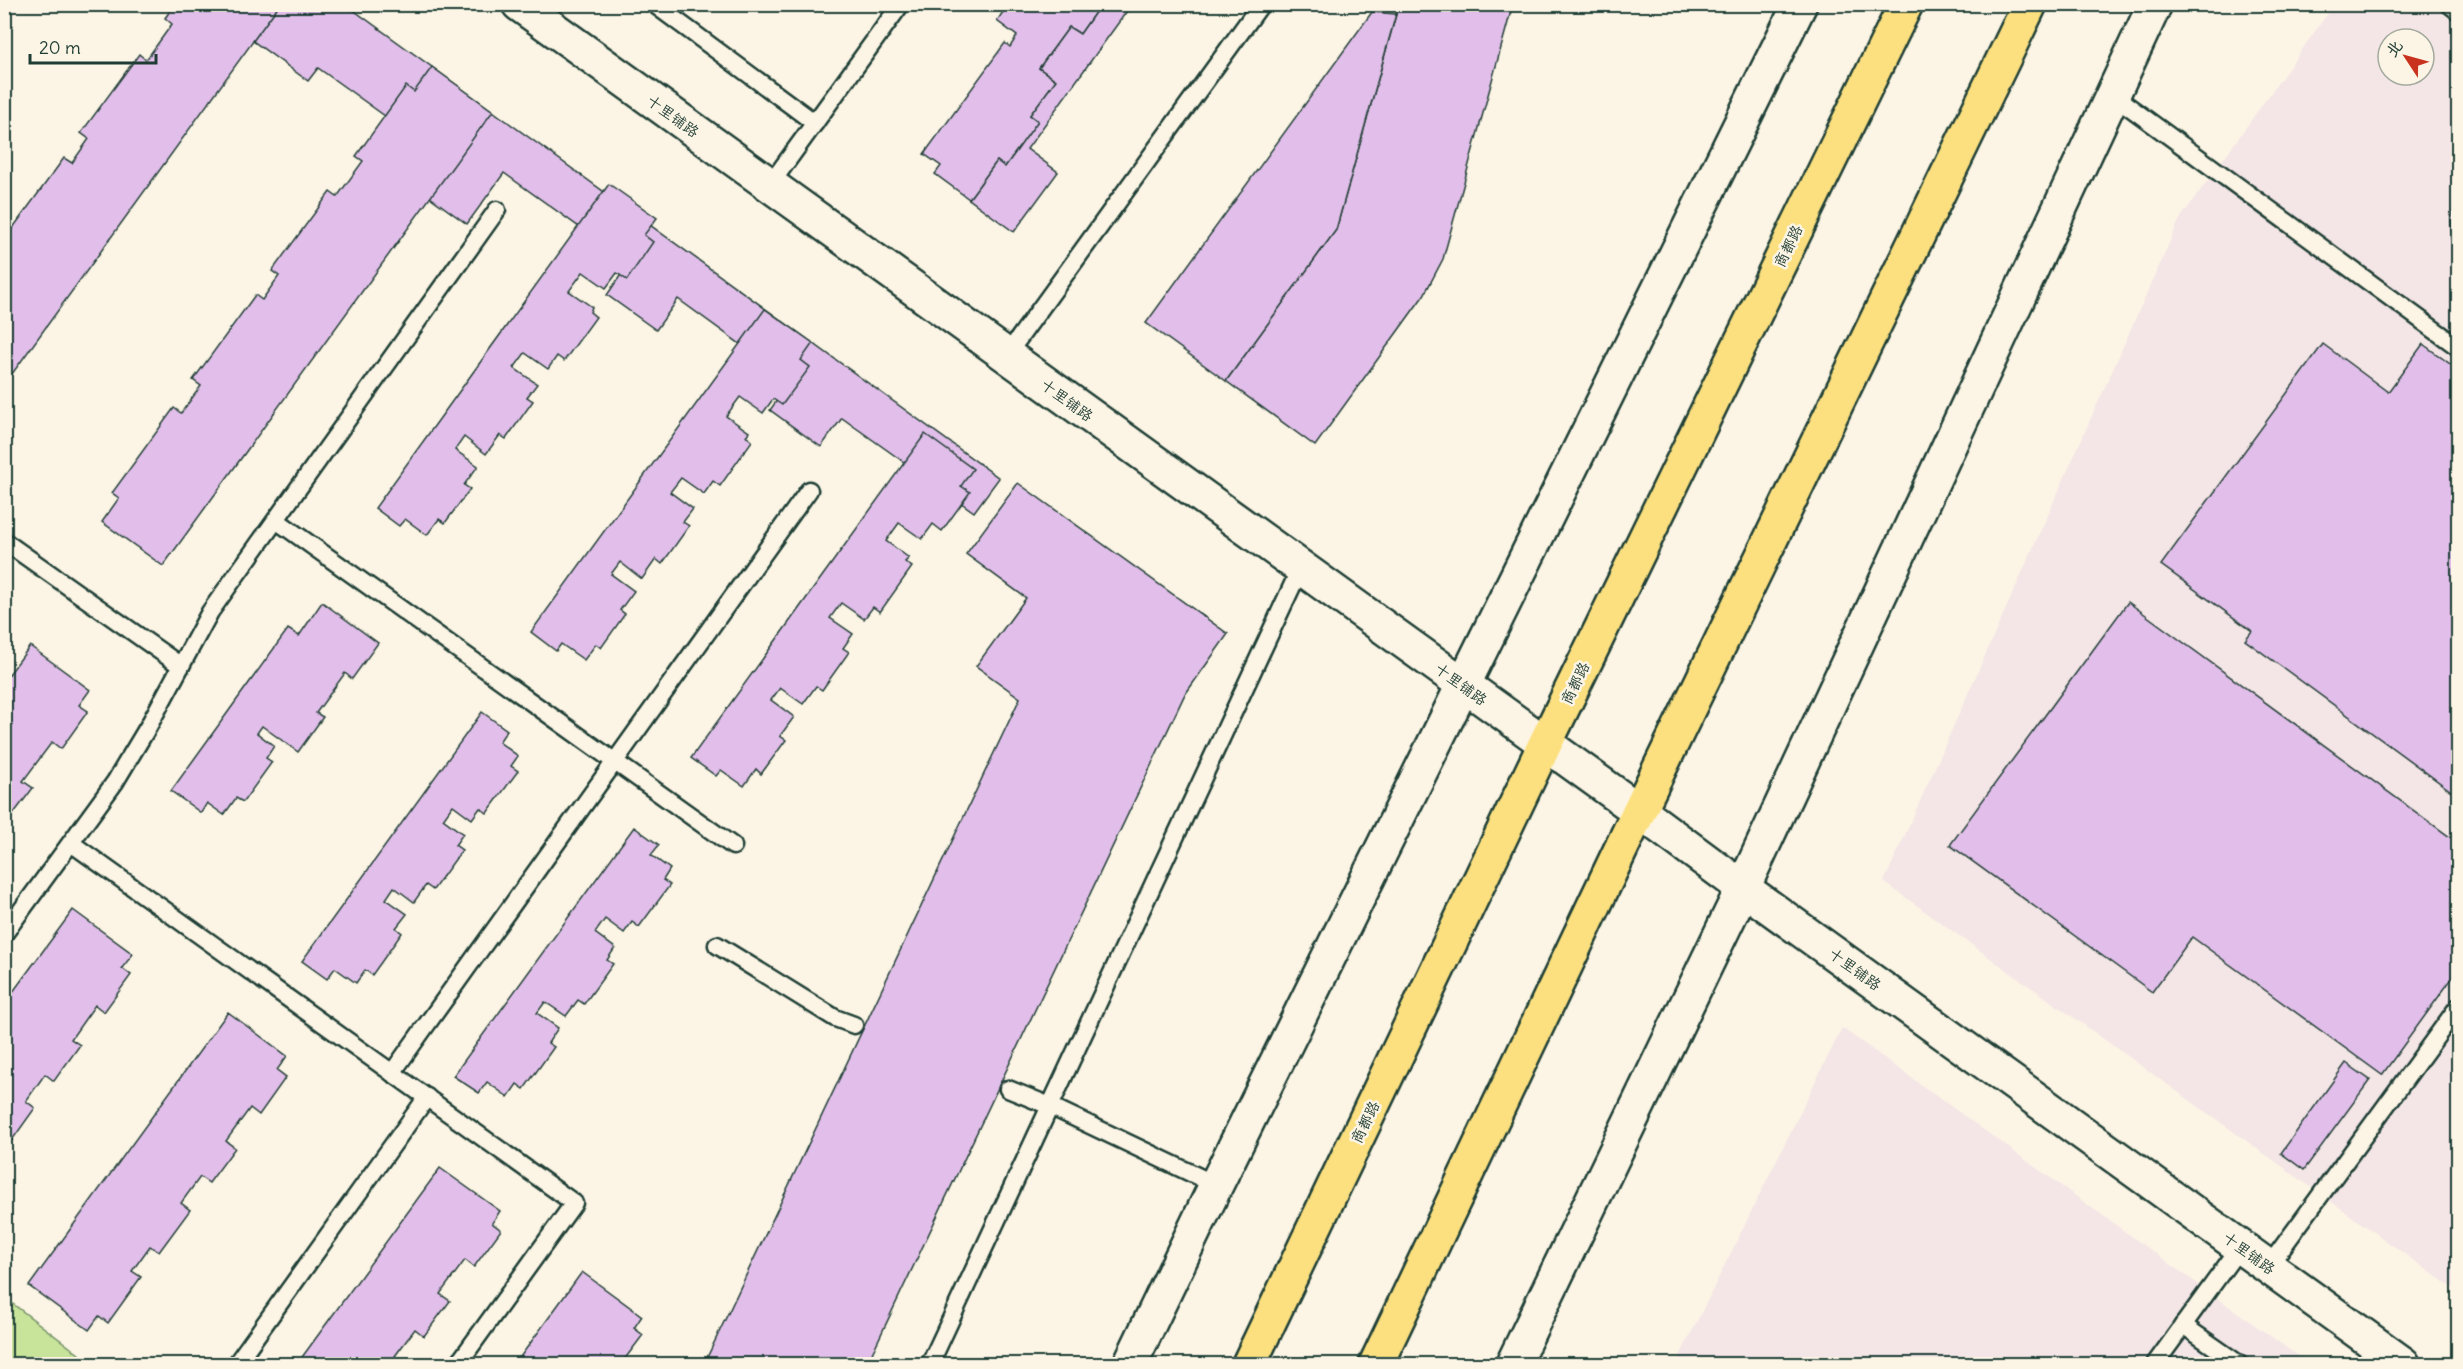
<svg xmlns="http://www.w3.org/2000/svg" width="2463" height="1369" viewBox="0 0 2463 1369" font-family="Delius,'LXGW WenKai TC',sans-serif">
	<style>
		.built { fill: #f4e5e6; fill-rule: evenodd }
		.green { fill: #c8e39a; stroke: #749067; stroke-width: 1.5 }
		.building { fill: #e2bfea; stroke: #1f3d34; stroke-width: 1.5 }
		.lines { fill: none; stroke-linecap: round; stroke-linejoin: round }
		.service-casing { stroke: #1f3d34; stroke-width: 21 }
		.minor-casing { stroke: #1f3d34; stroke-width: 38 }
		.tertiary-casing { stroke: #1f3d34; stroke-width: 38 }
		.primary-casing { stroke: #1f3d34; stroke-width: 38 }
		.service { stroke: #fcf5e5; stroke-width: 16 }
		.minor { stroke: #fcf5e5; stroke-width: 33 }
		.tertiary { stroke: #fcf5e5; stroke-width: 33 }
		.primary { stroke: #fce080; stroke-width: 33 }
		.labels { text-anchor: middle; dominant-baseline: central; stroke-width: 5; stroke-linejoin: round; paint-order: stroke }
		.street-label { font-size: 15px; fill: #1f3d34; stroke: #fcf5e5 }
	</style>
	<rect width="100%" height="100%" fill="#fcf5e5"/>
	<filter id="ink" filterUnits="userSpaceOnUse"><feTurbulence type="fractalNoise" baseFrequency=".0167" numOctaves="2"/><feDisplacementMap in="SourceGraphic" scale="12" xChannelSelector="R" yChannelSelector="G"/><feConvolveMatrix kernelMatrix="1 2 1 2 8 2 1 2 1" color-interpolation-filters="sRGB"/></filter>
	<g filter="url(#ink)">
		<g class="built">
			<path d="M2334,5H2458V1292L1884,882L2180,219ZM2388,39H2424V75H2388Z"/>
			<path d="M1842,1028L2309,1364H1676Z"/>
		</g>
		<path class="green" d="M4,1298H5L92,1364H5Z"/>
		<g class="building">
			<path d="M175,4H280L4,385V256L10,249L4,245V240L64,158L72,163L89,139L81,133L139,54L146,60L172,24L165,18Z"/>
			<path d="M272,4H345L999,478L974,512L842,418L821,447L770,410L791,381L678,299L656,330L607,295L629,263L504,173L467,224L430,197L467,146L399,97L385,116L318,68L308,81L253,41L277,8Z"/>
			<path d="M1008,4H1101L1080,34L1069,27L1039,68L1056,80L1030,115L1038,121L1005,167L997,161L969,199L935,174L941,166L924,154L1005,43L1010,47L1017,36L997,21Z"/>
			<path d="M1101,4H1132L1027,149L1058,172L1014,232L969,199L997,161L1005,167L1038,121L1030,115L1056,80L1039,68L1069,27L1080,34Z"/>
			<path d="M1399,4H1513L1443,259L1424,295L1315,446L1226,381L1336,230Z"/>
			<path d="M1372,12L1396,14L1336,230L1226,381L1146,323Z"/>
			<path d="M432,67L493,111L163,566L102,522L119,498L112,493L174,408L181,413L201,386L193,380L255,295L262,300L279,276L272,271L330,192L337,197L363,161L356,156L406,86L414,92Z"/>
			<path d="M609,184L657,218L644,235L653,242L627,280L617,273L606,288L583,272L569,291L592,307L590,312L596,317L564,361L557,356L548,369L525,353L514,368L537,384L527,397L533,401L506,439L500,435L486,454L464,437L455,450L478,466L464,485L470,489L445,523L439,519L427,535L405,519L399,526L375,508Z"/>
			<path d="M2458,193V253L2452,241L2451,220Z"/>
			<path d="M765,309L813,343L801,360L810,367L782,405L773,399L763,413L740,397L726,416L749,432L746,436L752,441L720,486L713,481L704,494L681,478L670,492L693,509L683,522L689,526L662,564L656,559L642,579L620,562L611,574L634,591L620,610L625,614L601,648L596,644L584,660L561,644L556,651L531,632Z"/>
			<path d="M2323,344L2388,392L2423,344L2458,370V796L2245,640L2252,631L2161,565Z"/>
			<path d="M925,434L973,469L961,486L970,492L942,531L933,524L922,539L899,523L886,541L909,558L905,562L912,567L880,612L873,607L864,619L841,603L830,618L853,634L843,648L849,652L822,690L816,686L803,704L780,688L771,700L794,717L780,736L786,740L761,774L756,769L744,786L721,770L716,776L691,758Z"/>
			<path d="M1018,483L1228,634L1184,696L867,1364H704L1020,698L976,666L1026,598L966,554Z"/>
			<path d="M322,602L378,643L352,679L345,673L316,713L323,717L298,752L262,726L257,733L274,746L266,758L272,762L243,802L236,798L224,815L207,803L201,813L171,791L288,629L299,636Z"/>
			<path d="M2128,602L2458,843V970L2382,1075L2192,937L2152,992L1950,845Z"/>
			<path d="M30,646L90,690L79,705L88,711L61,749L52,742L23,781L33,788L5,825L4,681Z"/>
			<path d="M482,712L507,730L499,742L518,756L511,766L518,771L487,813L480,808L472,819L453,805L443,819L463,834L455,845L462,850L433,890L426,885L414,902L394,887L386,899L407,914L396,928L402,933L372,975L365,970L356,983L335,968L327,979L302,961Z"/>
			<path d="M634,827L659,845L651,855L670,869L663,880L670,885L639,927L632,922L624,933L605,919L595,933L615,948L607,960L613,964L584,1004L578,1000L566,1016L545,1002L537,1013L558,1028L548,1043L554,1047L524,1089L517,1084L508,1097L487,1082L479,1093L453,1076Z"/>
			<path d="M73,910L133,954L122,968L131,975L104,1012L95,1005L71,1039L80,1045L54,1081L45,1074L26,1101L35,1108L5,1150L4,1004Z"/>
			<path d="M228,1012L287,1056L277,1070L286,1077L259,1115L250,1108L226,1141L235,1148L209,1183L200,1177L181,1203L190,1210L159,1252L150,1246L132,1271L141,1277L108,1323L99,1316L89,1330L29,1286Z"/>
			<path d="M2346,1063L2370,1080L2304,1170L2281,1153Z"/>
			<path d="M440,1168L500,1211L492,1223L501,1230L474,1267L465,1260L440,1294L450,1301L424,1336L415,1329L395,1356L404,1364H297Z"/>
			<path d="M582,1272L642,1316L634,1328L643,1335L621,1364H515Z"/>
		</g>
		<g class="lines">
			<defs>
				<g id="service">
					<path d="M654,4L815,123"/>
					<path d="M2449,4L2458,11"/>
					<path d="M2113,95L2458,347"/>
					<path d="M769,186L901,4"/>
					<path d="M1006,356L1261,4"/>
					<path d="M276,520L733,846"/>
					<path d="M4,541L181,666"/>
					<path d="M71,843L574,1203L458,1364"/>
					<path d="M4,934L115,782L148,727L210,612L497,210"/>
					<path d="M717,945L835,1018L854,1025"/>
					<path d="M392,1073L809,490"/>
					<path d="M1008,1089L1050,1106L1216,1185"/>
					<path d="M2268,1267L2458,1007"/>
					<path d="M2183,1325L2239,1364"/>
					<path d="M236,1364L427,1097"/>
					<path d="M930,1364L1300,569"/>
					<path d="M2155,1364L2240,1247"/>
				</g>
				<g id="minor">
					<path d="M1130,1364L1216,1185L1800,4"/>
					<path d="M1513,1364L1743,888L2155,4"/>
				</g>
				<path id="tertiary" d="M519,4L1639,811L1743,888L2403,1364"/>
				<g id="primary">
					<path d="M1249,1364L1545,744L1906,4"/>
					<path d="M1376,1364L1639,811L2030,4"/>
				</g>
			</defs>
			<use href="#service" class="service-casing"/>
			<use href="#minor" class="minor-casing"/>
			<use href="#tertiary" class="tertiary-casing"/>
			<use href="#primary" class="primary-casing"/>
			<use href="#service" class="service"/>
			<use href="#minor" class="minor"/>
			<use href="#tertiary" class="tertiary"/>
			<use href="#primary" class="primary"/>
		</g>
	</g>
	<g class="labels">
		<g class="street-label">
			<text transform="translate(673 116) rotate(36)">十里铺路</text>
			<text transform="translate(1788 246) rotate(-64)">商都路</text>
			<text transform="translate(1067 400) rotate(36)">十里铺路</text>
			<text transform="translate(1575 683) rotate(-64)">商都路</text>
			<text transform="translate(1461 684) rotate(36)">十里铺路</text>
			<text transform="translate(1855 969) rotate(36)">十里铺路</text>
			<text transform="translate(1365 1122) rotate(-64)">商都路</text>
			<text transform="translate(2249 1253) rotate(36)">十里铺路</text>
		</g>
	</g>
	<rect width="2463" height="1369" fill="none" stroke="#fcf5e5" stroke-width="24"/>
	<rect x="12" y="12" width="2439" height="1345" fill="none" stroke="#1f3d34" stroke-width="2" filter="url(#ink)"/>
	<g transform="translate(2406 57) rotate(306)"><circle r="28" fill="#fcf5e5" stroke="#a4ab9e" stroke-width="1.5"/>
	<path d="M0-4.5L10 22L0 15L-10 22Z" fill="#c8321e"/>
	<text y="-9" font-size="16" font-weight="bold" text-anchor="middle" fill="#1f3d34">北</text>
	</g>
	<path d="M30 54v9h126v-9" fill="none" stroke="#1f3d34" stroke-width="3"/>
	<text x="39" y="54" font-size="18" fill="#1f3d34" stroke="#fcf5e5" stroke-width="4.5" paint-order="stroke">20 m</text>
</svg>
